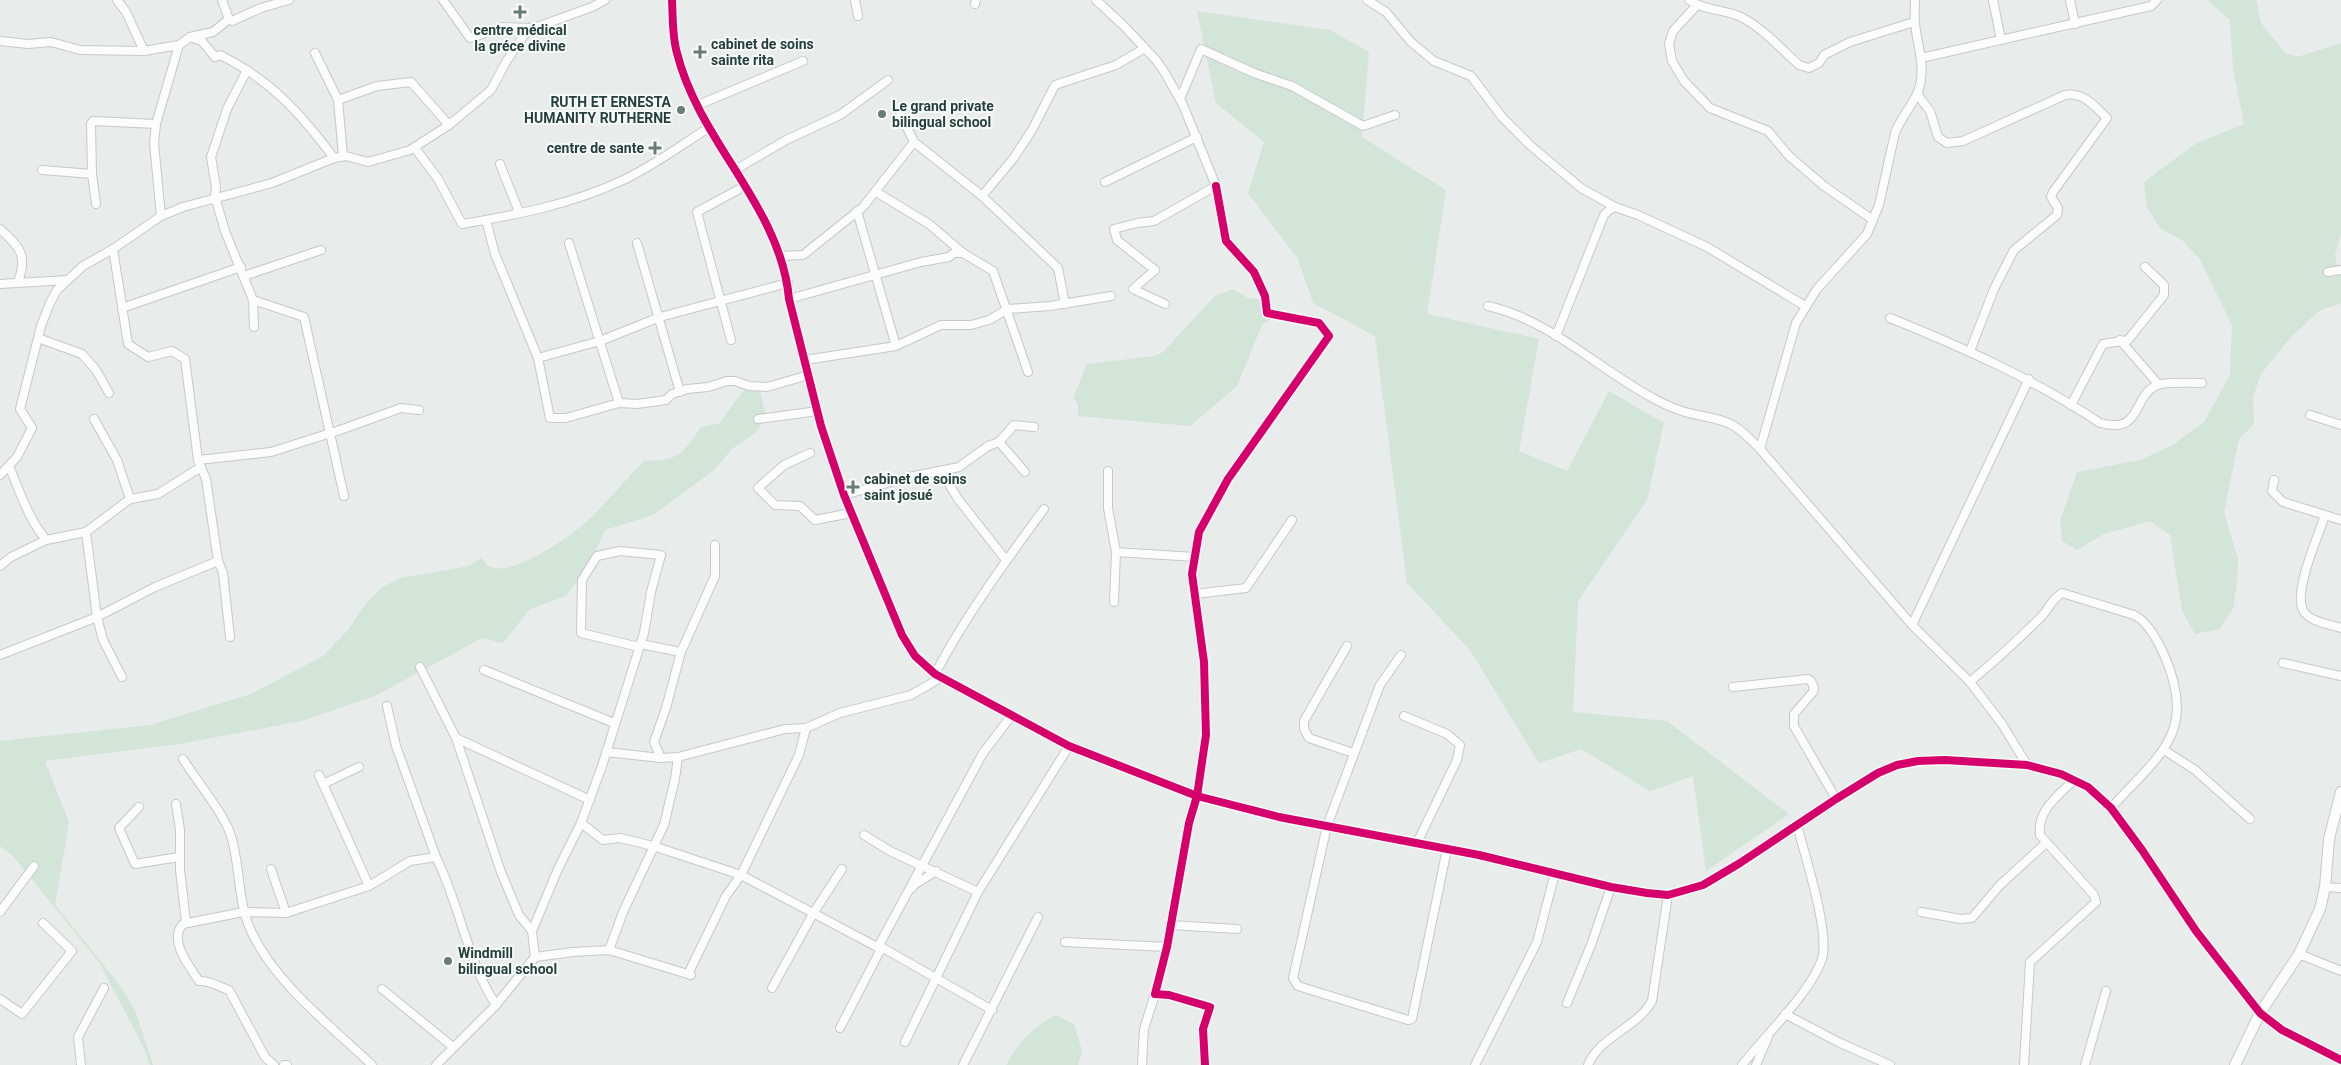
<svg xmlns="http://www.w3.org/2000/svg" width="2341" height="1065" viewBox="0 0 2341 1065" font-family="Roboto,sans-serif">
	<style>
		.green { fill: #d3e4d8 }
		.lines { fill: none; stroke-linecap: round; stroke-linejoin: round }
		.minor-casing { stroke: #c5c9c7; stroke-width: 10 }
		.tertiary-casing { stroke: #c5c9c7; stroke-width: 12 }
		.minor { stroke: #fcfcfc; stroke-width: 8 }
		.tertiary { stroke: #fcfcfc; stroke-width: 10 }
		.cycleway-casing { stroke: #f7fbf9; stroke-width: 11 }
		.cycleway { stroke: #d6006c; stroke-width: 8 }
		.poi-dot { fill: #6a7c78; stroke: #f7fbf9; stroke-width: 2 }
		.labels { text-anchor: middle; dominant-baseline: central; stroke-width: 4; stroke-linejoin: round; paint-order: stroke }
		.poi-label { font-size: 14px; font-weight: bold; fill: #26403a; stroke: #f7fbf9; text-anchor: start }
	</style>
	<rect width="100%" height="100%" fill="#e8ecea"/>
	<g class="green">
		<path d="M2207,0H2256L2261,23L2285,53L2297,57L2341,43V234L2335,254L2337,268L2341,270V303L2319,311L2291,337L2261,374L2253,397L2254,424L2239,439L2224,512L2238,559L2237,584L2233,609L2219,629L2195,634L2182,611L2170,535L2150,521L2104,534L2077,550L2062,541L2060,521L2077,472L2140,460L2171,446L2204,422L2230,375L2232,325L2199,258L2182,240L2160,228L2147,207L2144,182L2195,144L2244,124L2233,68L2230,20Z"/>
		<path d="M1197,11L1330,30L1369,52L1362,137L1446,190L1427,314L1539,339L1519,451L1567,471L1609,391L1664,423L1647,500L1578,601L1573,712L1667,721L1789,814L1706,871L1693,776L1650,791L1581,749L1539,763L1470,650L1407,583L1375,336L1313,303L1298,259L1248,193L1264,142L1216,103Z"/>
		<path d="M1233,289L1248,298L1267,300L1277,315L1262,325L1237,386L1190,426L1078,416V404L1073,398L1087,364L1155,356L1163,352L1215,296Z"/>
		<path d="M749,386L759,387L766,417L756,432L732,449L714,470L653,515L605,530L589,565L566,596L530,609L503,643L482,638L377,695L302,721L179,744L45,761L69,822L55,905L119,984L135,1010L153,1065H150L145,1050L99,962L13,856L0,846V741L150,725L251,694L323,656L348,630L364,606L381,588L400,578L469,566L481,558C483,560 486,564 489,566C510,579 569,537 585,523C606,504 624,481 644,461C678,460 682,456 700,428L720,423L739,396Z"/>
		<path d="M1055,1015L1074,1024L1082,1051L1078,1065H1006C1020,1040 1030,1030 1055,1015Z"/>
	</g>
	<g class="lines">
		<defs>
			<g id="minor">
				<path d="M117,0L126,12L144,51"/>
				<path d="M222,0L229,19"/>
				<path d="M443,0L470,38L503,27L534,28"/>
				<path d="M672,0C673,17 672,36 677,53C699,142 781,207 789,299L821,426L844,495L902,635L915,656L935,674L1069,746L1197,796L1279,817L1479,855L1611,887L1647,893L1668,895L1703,885L1740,863L1836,799L1878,773L1897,765L1918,761L1945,760L2027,765L2061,774L2088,787L2111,808L2142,850L2196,931L2260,1013L2282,1030L2341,1060"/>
				<path d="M855,0L858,16"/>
				<path d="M1096,0L1124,26L1156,60L1165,73L1183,105L1216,186L1154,221L1137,223L1114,229L1117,240L1155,270L1133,289L1165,304"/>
				<path d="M1367,0L1386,12L1411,42L1434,61L1471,76L1502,117L1531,146L1581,188L1615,207"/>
				<path d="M1689,0C1705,11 1724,9 1741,17C1763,28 1781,49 1799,65L1809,68L1819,63L1824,55L1850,42L1914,22"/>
				<path d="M1993,0L2001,40"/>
				<path d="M2070,0L2075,24"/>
				<path d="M975,4L976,0"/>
				<path d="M1697,5L1673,31L1669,44L1672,61L1684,81L1710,108L1768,131L1789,156L1824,186L1873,220"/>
				<path d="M193,38L202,41L215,57L220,55C271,80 301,114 334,158"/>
				<path d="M0,41L28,44L51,42L80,50L144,51L179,45L190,37L213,32L229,19L232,21L261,8L289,0"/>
				<path d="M315,53L338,100"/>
				<path d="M1921,58L2151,6L2157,0"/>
				<path d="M247,70L227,109L211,157L216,187L215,197L225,231L253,300L254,327"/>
				<path d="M1917,94L1930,111L1938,137L1947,143L1963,141L2065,95C2084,92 2094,106 2107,118L2053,192L2051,197L2058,208L2057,215L2014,250L1994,289L1970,351"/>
				<path d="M1180,99L1201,49L1254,73L1292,86L1363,126L1395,115"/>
				<path d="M698,105L803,61"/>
				<path d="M900,113L914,142L982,196L1013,159L1032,130L1055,85L1116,65L1145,48"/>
				<path d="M415,148L438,179L462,224C516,215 572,204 621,181C652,167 681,145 710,127"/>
				<path d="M343,156L338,100L377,86L411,82L449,125"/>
				<path d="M500,164L519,212"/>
				<path d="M42,170L92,174"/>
				<path d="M735,170L786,140L840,115L888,80"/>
				<path d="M1105,182L1197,137"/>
				<path d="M876,192L929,224L963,253L993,271L1028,372"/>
				<path d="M982,196L1058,268L1065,304"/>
				<path d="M96,204L92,174L91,124L93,121L156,124"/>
				<path d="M857,211L896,346"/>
				<path d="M161,216L154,143L156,124L179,45"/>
				<path d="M486,220L495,254L538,358L550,418H566L619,403L637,404L666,400L672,394L687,389L708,387L727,381H735L749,386L767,387L809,375"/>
				<path d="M0,229C20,247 28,255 18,282"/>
				<path d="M569,243L619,403"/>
				<path d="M637,243L680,392"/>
				<path d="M781,256L803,255L863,207L914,142"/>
				<path d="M2328,272L2341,270"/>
				<path d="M244,276L321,250"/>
				<path d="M0,284L67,280"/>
				<path d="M789,299L921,262L949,257L954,253H963"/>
				<path d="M253,300L304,317L344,496"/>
				<path d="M1488,306C1550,320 1597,368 1651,397C1660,402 1670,407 1679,410C1697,417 1718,416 1734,426C1744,432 1752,441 1760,449L1912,625L1970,682L2002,724L2027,765"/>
				<path d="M122,308L241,267"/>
				<path d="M1890,318C1964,348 2032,378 2100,423C2142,434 2132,399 2155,386C2164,381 2190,383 2202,383"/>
				<path d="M1556,336L1604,215L1609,210L1615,207L1638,215L1707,247L1805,306"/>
				<path d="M38,338L82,354L96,370L109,393"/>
				<path d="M731,340L697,212L745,186"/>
				<path d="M2120,340L2158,384"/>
				<path d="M538,358L600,341L660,317L788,283"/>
				<path d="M805,360L896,346L941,325H971L989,320L1008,309L1050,306L1111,296"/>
				<path d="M2071,405L2103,344L2128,340L2164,295V285L2145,267"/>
				<path d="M2310,415L2341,425"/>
				<path d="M94,419L117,460L130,499"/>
				<path d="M758,419L818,411"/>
				<path d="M999,442L1025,472"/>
				<path d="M1760,449L1796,323L1817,289L1867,234L1879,205L1895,133C1901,117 1914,104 1919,89C1926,67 1917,45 1915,23C1914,16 1915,8 1915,0"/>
				<path d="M810,453L784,465L758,488L775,505L800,506L815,520L851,513"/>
				<path d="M198,460L271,452L340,430L401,408L419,410"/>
				<path d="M9,466C20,492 28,518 46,540"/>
				<path d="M941,471L958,499L1006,560"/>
				<path d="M1108,471V508L1116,552L1114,602"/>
				<path d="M0,475L17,457L32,428L20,409L41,326L50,303L57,290L83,266L113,249L161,216L183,207L272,183L334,158L346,156L368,162L410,150L449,125L491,90L506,62L524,35L534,28L592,7L605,0"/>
				<path d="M2274,480L2272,491L2283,502L2341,520"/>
				<path d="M844,495L909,477L959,467L988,446L999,442L1014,425L1034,427"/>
				<path d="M2325,515C2319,535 2293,591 2303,610C2309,622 2329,624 2341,628"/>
				<path d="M86,532L97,617L103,640L122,677"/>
				<path d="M1116,552L1195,557"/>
				<path d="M218,561L223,573L230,637"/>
				<path d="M0,566L11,557L46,540L86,532L130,499L158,494L201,467"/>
				<path d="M1195,594L1246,588L1292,520"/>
				<path d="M1912,625L2029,379"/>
				<path d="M640,644L681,652"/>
				<path d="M1347,646L1304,721V729L1309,738L1353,753"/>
				<path d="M0,655L97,617L155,587L218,561L206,479L198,460L185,359L172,351L148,357L128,344L113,249"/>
				<path d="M1401,655L1380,685L1327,826L1293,978L1298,986L1408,1020L1412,1019L1447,849"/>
				<path d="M2283,663L2341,676"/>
				<path d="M420,667L456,738L501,872L519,915L532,931L535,957"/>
				<path d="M484,670L614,723"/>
				<path d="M935,674C966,615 1005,562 1044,509"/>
				<path d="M1970,682C1995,661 2019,639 2042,616C2049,608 2052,599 2062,593L2134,615C2148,622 2159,643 2165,657C2198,733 2158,756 2111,808"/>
				<path d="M1733,687L1808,679L1811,681L1814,688L1813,692L1794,714V726L1836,799"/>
				<path d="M387,706L396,746L436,857"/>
				<path d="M1404,716L1447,734L1460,745L1457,760L1417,843"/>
				<path d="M456,738L590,800"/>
				<path d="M2164,750L2195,770L2250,819"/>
				<path d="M606,752L661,758L678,757L785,729L806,728L840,713L911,695L942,677"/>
				<path d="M661,758L654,742L666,708L681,652L715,576V545"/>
				<path d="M183,759C196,780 225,815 231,836C241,868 237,903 252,933C277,985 331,1026 372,1065"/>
				<path d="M319,775L369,886"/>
				<path d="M323,784L359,767"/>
				<path d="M176,804L180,830V870L186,922"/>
				<path d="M139,807L119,828L135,864L179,857"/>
				<path d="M581,823L603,840L620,838L653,846L741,875L881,949L883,948L992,1010"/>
				<path d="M864,835L890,851L978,892"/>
				<path d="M271,869L286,913"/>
				<path d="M2325,887L2341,888"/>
				<path d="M912,888L914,885L936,871"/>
				<path d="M0,912L34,866"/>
				<path d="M1921,912L1961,919L1972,918L2000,885L2046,843"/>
				<path d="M1170,925L1237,929"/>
				<path d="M532,931L558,869L581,823L602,766L644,633L651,592L661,555L620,551L597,556L582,580L581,633L639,647"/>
				<path d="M1065,942L1167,947"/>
				<path d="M878,947L983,753L1012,715"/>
				<path d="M609,950L623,912L664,825L675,779L678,757"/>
				<path d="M2299,954L2341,971"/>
				<path d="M688,974L726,896L741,875L799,755L806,728"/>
				<path d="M772,988L814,912L842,869"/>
				<path d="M382,989L453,1047"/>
				<path d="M0,999L22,1014L72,951L43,923"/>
				<path d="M1567,1003L1591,945L1611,887"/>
				<path d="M1785,1014L1838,1042L1890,1065"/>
				<path d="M840,1028L881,949"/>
				<path d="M905,1042L978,892L1069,746"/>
				<path d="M81,1065L78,1037L104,988"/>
				<path d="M274,1065L265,1057L229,990C219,987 210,980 199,981C189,966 168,940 183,924L243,912L286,913L369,886L410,861L436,857C460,905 467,961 496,1005"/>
				<path d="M284,1065H287"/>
				<path d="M436,1065L496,1005L535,957L573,952L609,950L691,975"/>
				<path d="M963,1065L1038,917"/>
				<path d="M1142,1065L1144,1029L1155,994"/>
				<path d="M1205,1065L1203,1029L1210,1007L1169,995L1155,994L1167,947L1189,823L1197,796L1206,735L1204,662L1192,574L1199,532L1228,479L1329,336L1319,323L1267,313L1265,296L1254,272L1226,241L1216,186"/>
				<path d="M1475,1065L1537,942L1555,873"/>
				<path d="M1588,1065C1600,1036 1637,1028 1652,1001L1668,895"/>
				<path d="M1742,1065C1764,1037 1811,992 1822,959C1830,932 1805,856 1797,825"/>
				<path d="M1756,1065L1768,1037"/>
				<path d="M2024,1065L2030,962L2096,902L2094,895L2040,835C2037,810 2058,796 2074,780"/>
				<path d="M2085,1065L2106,991"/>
			</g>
			<path id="tertiary" d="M2235,1065L2260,1013L2299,954L2320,909L2325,887L2329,839L2341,792"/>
		</defs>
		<use href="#minor" class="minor-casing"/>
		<use href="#tertiary" class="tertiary-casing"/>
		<use href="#minor" class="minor"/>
		<use href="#tertiary" class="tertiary"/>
		<defs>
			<g id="cycleway">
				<path d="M672,0C673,17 672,36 677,53C699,142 781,207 789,299L821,426L844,495L902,635L915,656L935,674L1069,746L1197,796L1279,817L1479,855L1611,887L1647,893L1668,895L1703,885L1740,863L1836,799L1878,773L1897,765L1918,761L1945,760L2027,765L2061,774L2088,787L2111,808L2142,850L2196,931L2260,1013L2282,1030L2341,1060"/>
				<path d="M1205,1065L1203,1029L1210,1007L1169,995L1155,994L1167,947L1189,823L1197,796L1206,735L1204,662L1192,574L1199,532L1228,479L1329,336L1319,323L1267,313L1265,296L1254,272L1226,241L1216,186"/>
			</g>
		</defs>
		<use href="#cycleway" class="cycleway-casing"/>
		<use href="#cycleway" class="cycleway"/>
	</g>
	<g class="poi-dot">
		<path d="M517.5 4.5h5v5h5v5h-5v5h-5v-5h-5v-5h5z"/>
		<path d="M697.5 44.5h5v5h5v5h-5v5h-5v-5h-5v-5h5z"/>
		<circle cx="681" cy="110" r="5"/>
		<circle cx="882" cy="114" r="5"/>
		<path d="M652.5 140.5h5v5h5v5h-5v5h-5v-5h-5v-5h5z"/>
		<path d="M850.5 479.5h5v5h5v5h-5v5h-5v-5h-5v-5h5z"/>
		<circle cx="448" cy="961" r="5"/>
	</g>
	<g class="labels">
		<g class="poi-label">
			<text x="520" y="30" text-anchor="middle">centre médical<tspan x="520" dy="16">la gréce divine</tspan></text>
			<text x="711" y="44">cabinet de soins<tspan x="711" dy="16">sainte rita</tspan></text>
			<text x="671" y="102" text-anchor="end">RUTH ET ERNESTA<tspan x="671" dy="16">HUMANITY RUTHERNE</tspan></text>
			<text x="892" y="106">Le grand private<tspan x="892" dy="16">bilingual school</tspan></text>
			<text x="644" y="148" text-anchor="end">centre de sante</text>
			<text x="864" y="479">cabinet de soins<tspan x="864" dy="16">saint josué</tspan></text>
			<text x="458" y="953">Windmill<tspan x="458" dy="16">bilingual school</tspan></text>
		</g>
	</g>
</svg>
